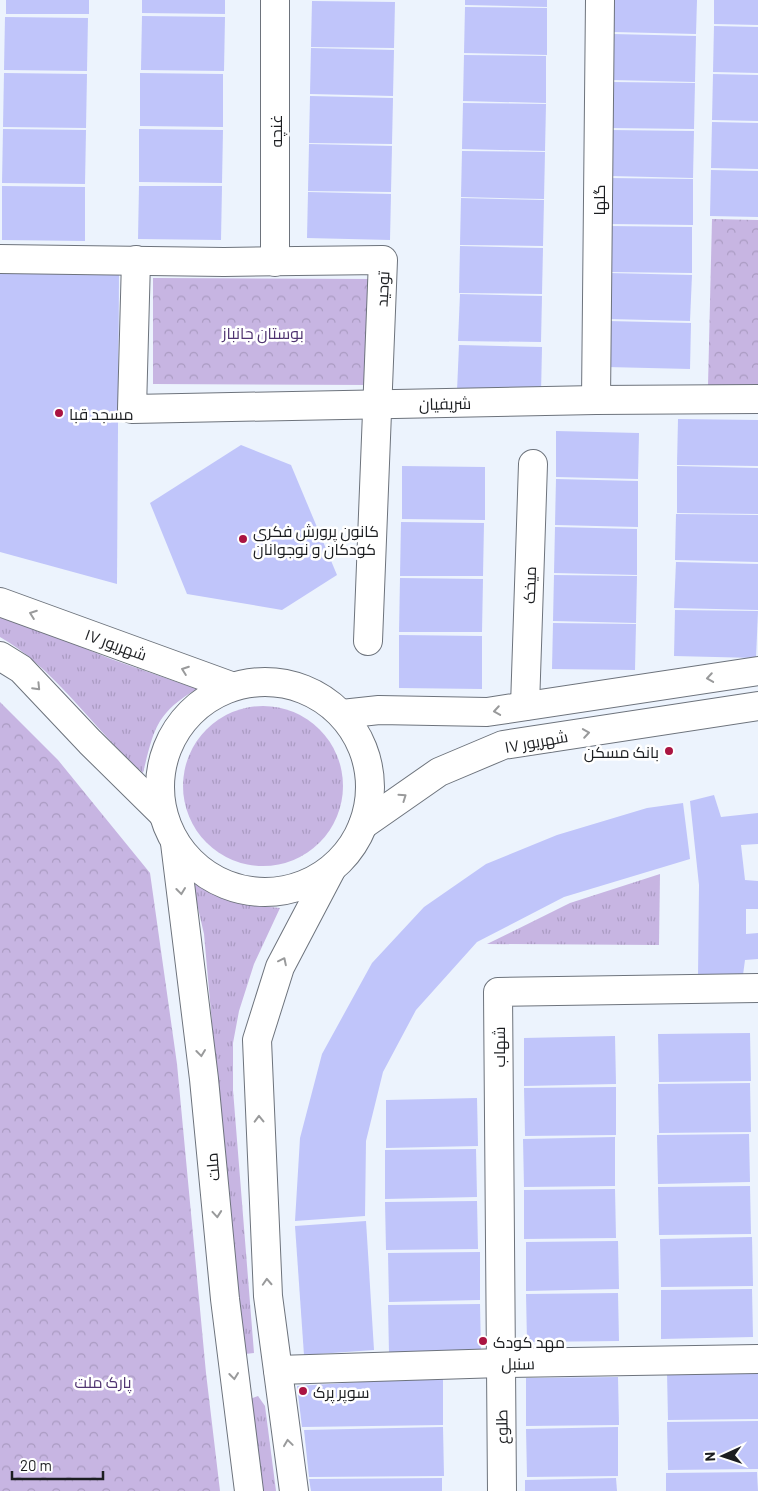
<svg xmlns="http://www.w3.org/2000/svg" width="758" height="1491" viewBox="0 0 758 1491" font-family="Barlow,Cairo,sans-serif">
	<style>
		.grass { fill: url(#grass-tufts) }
		.forest { fill: url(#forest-crowns) }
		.building { fill: #c0c5fa }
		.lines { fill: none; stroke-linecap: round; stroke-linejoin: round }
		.minor-casing { stroke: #6d737c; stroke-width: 30 }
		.tertiary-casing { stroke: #6d737c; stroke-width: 30 }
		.secondary-casing { stroke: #6d737c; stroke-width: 30 }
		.minor { stroke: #fff; stroke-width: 28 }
		.tertiary { stroke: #fff; stroke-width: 28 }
		.secondary { stroke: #fff; stroke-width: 28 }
		.oneway { stroke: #999a9b }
		.poi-dot { fill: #aa1441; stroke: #fff; stroke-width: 2 }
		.labels { text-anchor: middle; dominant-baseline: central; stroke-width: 5; stroke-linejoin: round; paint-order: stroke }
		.street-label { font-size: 16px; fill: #1c1e21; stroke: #fff }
		.park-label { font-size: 16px; fill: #503471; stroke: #fff }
		.poi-label { font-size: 16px; fill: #1c1e21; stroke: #fff; text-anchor: start }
	</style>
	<defs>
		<pattern id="grass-tufts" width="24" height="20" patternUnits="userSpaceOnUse" patternTransform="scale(1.25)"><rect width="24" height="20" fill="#c7b5e2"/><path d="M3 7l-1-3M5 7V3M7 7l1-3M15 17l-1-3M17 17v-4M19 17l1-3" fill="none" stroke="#aa9bc2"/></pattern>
		<pattern id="forest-crowns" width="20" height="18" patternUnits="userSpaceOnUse" patternTransform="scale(1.25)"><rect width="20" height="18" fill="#c7b5e2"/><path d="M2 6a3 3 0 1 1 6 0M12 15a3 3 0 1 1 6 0" fill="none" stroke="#aa9bc2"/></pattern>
	</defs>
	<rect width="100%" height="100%" fill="#ecf3fd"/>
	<g class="grass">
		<path d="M0,614L111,659L197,689C156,713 154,729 143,773C95,731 55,668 0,637Z"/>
		<circle cx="263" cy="786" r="80"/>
		<path d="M660,874L659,945L487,944L570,903Z"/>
		<path d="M192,882C225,902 242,905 280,908L254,964L239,1011L233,1043V1090L254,1353L245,1354L241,1348L204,934Z"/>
		<path d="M258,1396L265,1406L276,1491H260L250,1399Z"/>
	</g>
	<g class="forest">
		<path d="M712,219L758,220V387L708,386Z"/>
		<path d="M153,278L373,279V385L153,384Z"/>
		<path d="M0,702L58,760L150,873L177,1064L206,1373L220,1491H0Z"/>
	</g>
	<g class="building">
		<rect x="6" y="0" width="83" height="14"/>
		<path d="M142,0H225V14L142,13Z"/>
		<path d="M465,0H547V7L465,5Z"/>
		<path d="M614,0H697L696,34L613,32Z"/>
		<path d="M714,0H758V25L714,24Z"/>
		<path d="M312,1L395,2L394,48L311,47Z"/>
		<path d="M465,7L547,8V55L464,53Z"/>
		<path d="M142,16L225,17L224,71L141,70Z"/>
		<path d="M5,17L88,18L87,71L4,70Z"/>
		<path d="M714,26L758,27V73L713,72Z"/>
		<path d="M613,34L696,36L695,82L612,80Z"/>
		<path d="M311,48L394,50L393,96L310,94Z"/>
		<path d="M464,55L546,56V103L463,101Z"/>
		<path d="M4,73L87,74L86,128L3,127Z"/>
		<path d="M140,73L223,74V127L140,126Z"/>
		<path d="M713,74L758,75V121L712,120Z"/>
		<path d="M612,82L695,83L694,129L611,128Z"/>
		<path d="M310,96L393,98L392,144L309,143Z"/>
		<path d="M463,103L546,104L545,151L462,149Z"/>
		<path d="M712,122L758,123V169L711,168Z"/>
		<path d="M3,129L86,130L85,184L2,183Z"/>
		<path d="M139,129L223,130L222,183L139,182Z"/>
		<path d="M611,130L694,131L693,178L610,176Z"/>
		<path d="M309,144L392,146L391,192L308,191Z"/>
		<path d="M462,151L545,152L544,199L461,197Z"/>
		<path d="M711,170L758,171V217L710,216Z"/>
		<path d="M610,178L693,179V225L610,224Z"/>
		<path d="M2,186L85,187V241L2,240Z"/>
		<path d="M139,186H222L221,240L138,239Z"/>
		<path d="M308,192L391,194L390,240L307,238Z"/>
		<path d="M461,198L544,200L543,246L460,245Z"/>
		<path d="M609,226L692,227V273L608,272Z"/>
		<path d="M460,246L543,248L542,294L459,293Z"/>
		<path d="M0,271L119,274L117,584L0,552Z"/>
		<path d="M609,273L692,275L690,321L608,319Z"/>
		<path d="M460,294L542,296L541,342L458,341Z"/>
		<path d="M608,321L691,323L690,369L607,367Z"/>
		<path d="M459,345L542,347L541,393L457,391Z"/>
		<path d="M678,419L758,420V466L677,465Z"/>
		<path d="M556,431L639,433L638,479L556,477Z"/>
		<path d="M241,445L291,465L337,575L282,610L187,594L150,503Z"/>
		<path d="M402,466L485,467V520L402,519Z"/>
		<path d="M677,466L758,468V514L677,513Z"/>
		<path d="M556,479L638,481V527L555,525Z"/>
		<path d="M676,514L758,515V562L675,560Z"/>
		<path d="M401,522L484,523L483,576H400Z"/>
		<path d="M555,527L637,529V575L554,573Z"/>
		<path d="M676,562L758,564V610L674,608Z"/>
		<path d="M554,575L637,576L636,623L553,621Z"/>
		<path d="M400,578L483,579L482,632H399Z"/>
		<path d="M675,610L758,611L756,658L674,656Z"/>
		<path d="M553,623L636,624L635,670L552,669Z"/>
		<path d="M399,635L482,636V689L399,688Z"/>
		<path d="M714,795L721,817L758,813V844L741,845L745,880L758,881V909H746V934L758,933V959L745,960L743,975L698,976L699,885L690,801Z"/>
		<path d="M683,803L690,859L564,897L477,942L416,1010L383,1072L366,1141L365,1216L295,1221L300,1138L322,1054L372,963L424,907L486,864L557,835L647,808Z"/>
		<path d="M750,1033L751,1081L659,1082L658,1034Z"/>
		<path d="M615,1036L616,1084L524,1086V1038Z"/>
		<path d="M750,1083L751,1132L659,1133L658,1084Z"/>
		<path d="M616,1087V1135L525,1136L524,1088Z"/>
		<path d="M477,1098L478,1146L386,1148V1100Z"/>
		<path d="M749,1134L750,1182L658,1184L657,1135Z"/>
		<path d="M615,1137V1186L524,1187L523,1139Z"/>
		<path d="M476,1149L477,1197L385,1199V1150Z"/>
		<path d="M750,1186L751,1234L659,1235L658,1187Z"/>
		<path d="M615,1189L616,1238L524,1239V1190Z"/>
		<path d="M477,1201L478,1249L386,1250L385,1202Z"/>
		<path d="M366,1221L374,1350L304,1355L295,1226Z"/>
		<path d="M752,1237L753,1286L661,1287L660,1239Z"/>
		<path d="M618,1241L619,1289L526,1291V1242Z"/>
		<path d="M480,1252V1300L389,1302L388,1253Z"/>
		<path d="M752,1289L753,1337L661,1339V1290Z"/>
		<path d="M618,1293L619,1341L527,1342L526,1294Z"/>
		<path d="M480,1304L481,1352L389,1353L388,1305Z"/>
		<path d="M758,1370V1419L668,1420L667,1372Z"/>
		<path d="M443,1377V1425L302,1427L297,1386Z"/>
		<path d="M618,1377L619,1425L526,1426V1378Z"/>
		<path d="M758,1421V1469L668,1470L667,1422Z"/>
		<path d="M443,1427L444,1476L309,1477L304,1430Z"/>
		<path d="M618,1427V1476L527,1477L526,1429Z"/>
		<path d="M757,1472L758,1491H666V1473Z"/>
		<path d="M442,1478V1491H311L309,1479Z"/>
		<path d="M616,1478L617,1491H525V1480Z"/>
	</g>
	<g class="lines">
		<defs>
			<g id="minor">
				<path d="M0,259L224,262L383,260L368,641"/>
				<path d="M136,260L132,409L596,400L758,399"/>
				<path d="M275,262V0"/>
				<path d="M596,400L600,0"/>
				<path d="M525,706L533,464"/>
				<path d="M278,1370L501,1363L758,1359"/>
				<path d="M502,1491L498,992L758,988"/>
			</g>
			<g id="tertiary">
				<path d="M175,843L204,1079L225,1299L249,1491"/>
				<path d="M294,1491L268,1296L257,1040L280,967L331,870"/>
			</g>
			<g id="secondary">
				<path d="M0,602L231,686"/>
				<path d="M0,656L21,669L90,742L162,813"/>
				<circle cx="265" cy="787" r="105"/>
				<path d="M342,714L379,710L487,712L758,671"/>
				<path d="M363,825L439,772L503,745L758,706"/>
			</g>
		</defs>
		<use href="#minor" class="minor-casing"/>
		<use href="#tertiary" class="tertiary-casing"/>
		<use href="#secondary" class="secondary-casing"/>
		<use href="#minor" class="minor"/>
		<use href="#tertiary" class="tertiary"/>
		<use href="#secondary" class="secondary"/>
	</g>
	<defs><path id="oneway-chevron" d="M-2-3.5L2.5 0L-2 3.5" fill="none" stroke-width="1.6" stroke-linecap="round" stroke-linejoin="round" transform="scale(1.25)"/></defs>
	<g class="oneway">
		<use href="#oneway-chevron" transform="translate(33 614) rotate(-160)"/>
		<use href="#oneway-chevron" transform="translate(185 670) rotate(-160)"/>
		<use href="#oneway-chevron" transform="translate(710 678) rotate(171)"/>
		<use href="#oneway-chevron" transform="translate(37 687) rotate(46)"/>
		<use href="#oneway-chevron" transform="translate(497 711) rotate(171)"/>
		<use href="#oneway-chevron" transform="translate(586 733) rotate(-9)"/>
		<use href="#oneway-chevron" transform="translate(403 797) rotate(-35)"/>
		<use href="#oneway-chevron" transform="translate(181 891) rotate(83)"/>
		<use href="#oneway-chevron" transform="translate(283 961) rotate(-64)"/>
		<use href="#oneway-chevron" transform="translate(201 1053) rotate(83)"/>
		<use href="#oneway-chevron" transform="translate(259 1119) rotate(-91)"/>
		<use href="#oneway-chevron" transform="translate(217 1214) rotate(85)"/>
		<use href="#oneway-chevron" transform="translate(267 1282) rotate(-93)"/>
		<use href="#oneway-chevron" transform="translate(234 1376) rotate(83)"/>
		<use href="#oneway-chevron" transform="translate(288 1443) rotate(-98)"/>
	</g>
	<g class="poi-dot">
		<circle cx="59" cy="413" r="5"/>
		<circle cx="243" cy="539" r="5"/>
		<circle cx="669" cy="751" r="5"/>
		<circle cx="483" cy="1341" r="5"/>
		<circle cx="303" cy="1391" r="5"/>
	</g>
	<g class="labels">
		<g class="street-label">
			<text transform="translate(275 131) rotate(-90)">غنچه</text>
			<text transform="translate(598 200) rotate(-90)">گلها</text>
			<text transform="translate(382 289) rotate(-87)">توحید</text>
			<text transform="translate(445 403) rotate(-1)">شریفیان</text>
			<text transform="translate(529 585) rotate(-88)">میخک</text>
			<text transform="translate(116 644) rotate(20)">۱۷ شهریور</text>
			<text transform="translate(536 741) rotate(-10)">۱۷ شهریور</text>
			<text transform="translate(498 1047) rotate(-90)">شهاب</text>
			<text transform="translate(212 1167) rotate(-95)">ملت</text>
			<text transform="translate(518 1363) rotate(-1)">سنبل</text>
			<text transform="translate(501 1427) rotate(-91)">طلوع</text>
		</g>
		<g class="park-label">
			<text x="263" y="332">بوستان جانباز</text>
			<text x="103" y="1381">پارک ملت</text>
		</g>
		<g class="poi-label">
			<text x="69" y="413">مسجد قبا</text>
			<text x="253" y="530">کانون پرورش فکری<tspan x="253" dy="18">کودکان و نوجوانان</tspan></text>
			<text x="659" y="751" text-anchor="end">بانک مسکن</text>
			<text x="493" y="1341">مهد کودک</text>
			<text x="313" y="1391">سوپر پرک</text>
		</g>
	</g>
	<g transform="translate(723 1456) rotate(267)" stroke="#ffffff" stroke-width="4" paint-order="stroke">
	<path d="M0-4L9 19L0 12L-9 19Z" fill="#1c1e21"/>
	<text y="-8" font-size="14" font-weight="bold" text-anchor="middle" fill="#1c1e21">N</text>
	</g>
	<path d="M12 1471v8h91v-8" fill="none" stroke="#1c1e21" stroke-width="2.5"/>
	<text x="20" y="1471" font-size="15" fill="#1c1e21" stroke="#ffffff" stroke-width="4" paint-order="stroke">20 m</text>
</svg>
